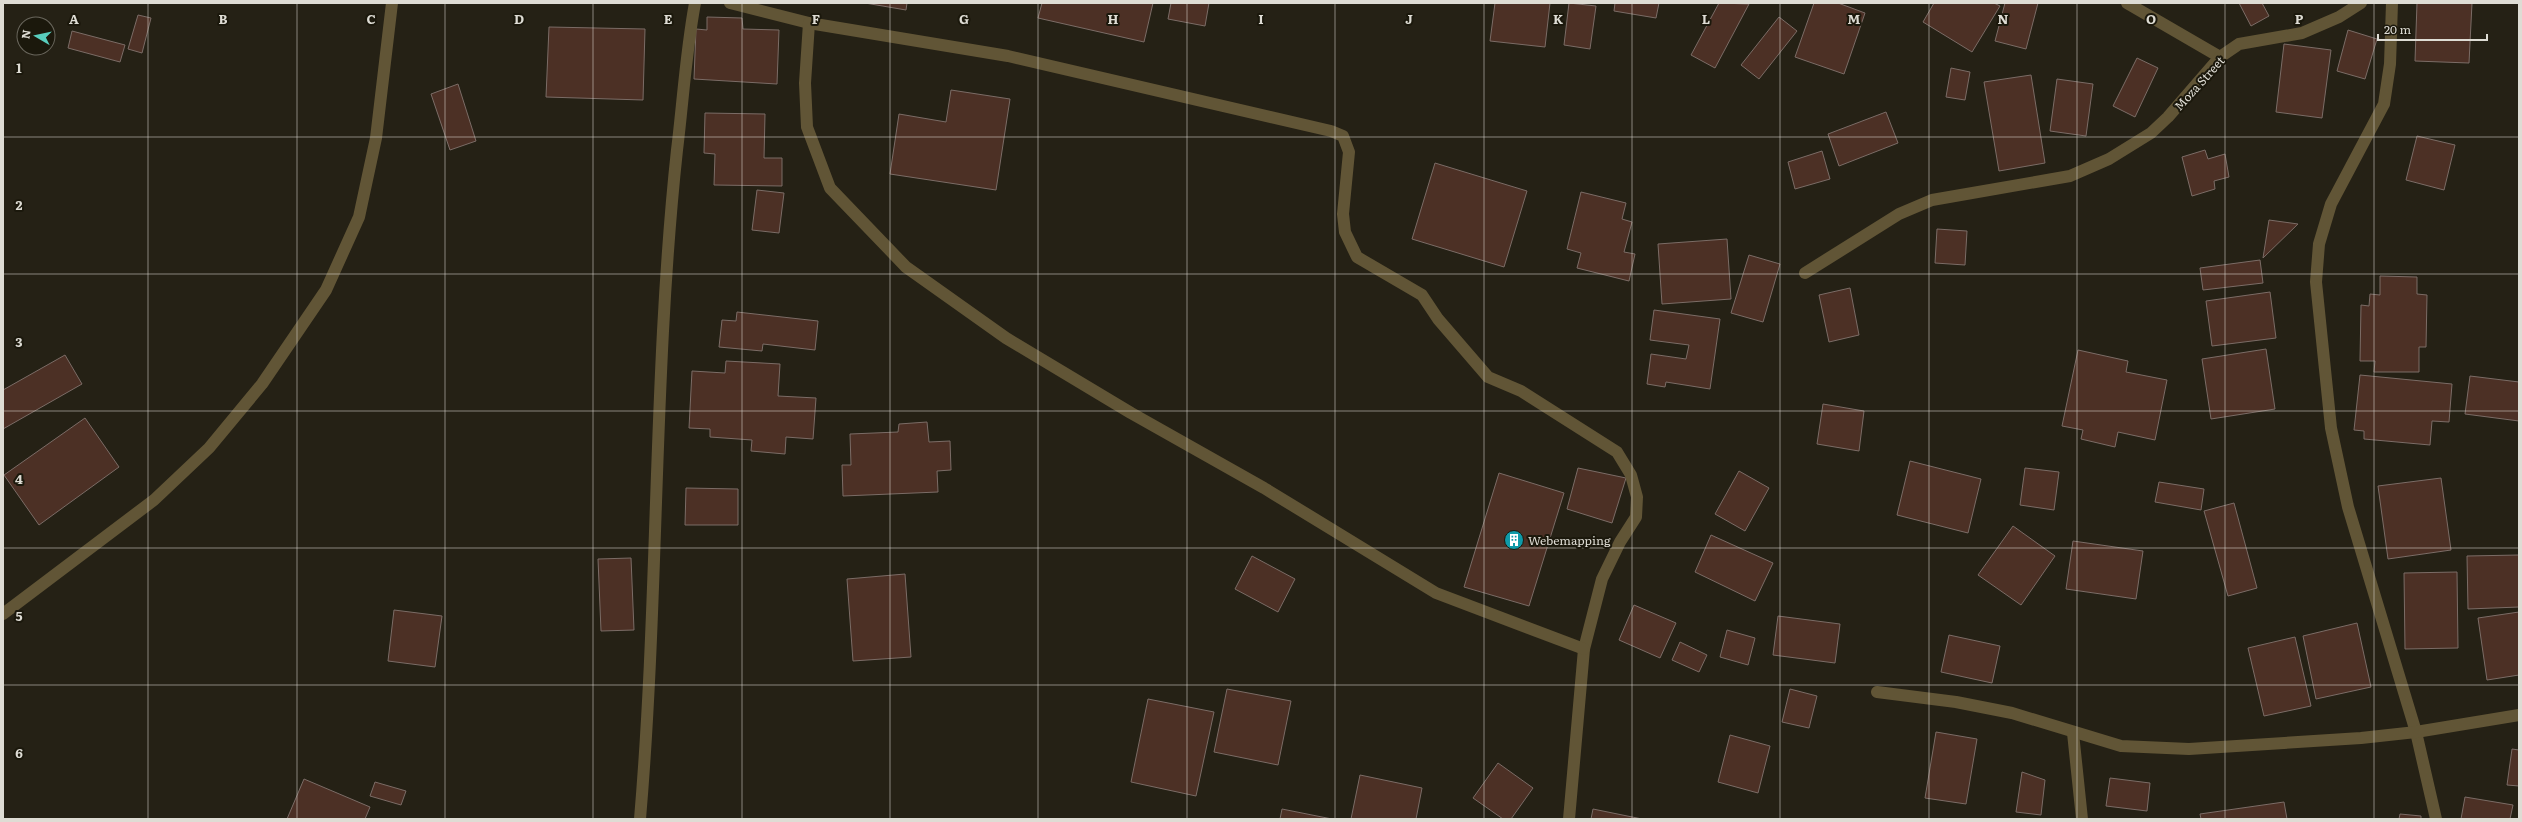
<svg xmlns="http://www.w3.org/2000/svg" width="2522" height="822" viewBox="0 0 2522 822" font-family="Literata,serif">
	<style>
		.building { fill: #4c3025; stroke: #7b6c66 }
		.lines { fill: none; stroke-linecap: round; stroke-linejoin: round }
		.street { stroke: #615536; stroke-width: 12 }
		.grid { fill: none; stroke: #dedcd4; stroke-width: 1; stroke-opacity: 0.55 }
		.labels { text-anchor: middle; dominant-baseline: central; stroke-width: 4; stroke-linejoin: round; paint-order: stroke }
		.street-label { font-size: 12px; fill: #dedcd4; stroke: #1b180c }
		.poi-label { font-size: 12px; fill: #dedcd4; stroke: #1b180c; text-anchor: start }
		.grid-label { font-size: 13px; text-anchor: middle; font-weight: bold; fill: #dedcd4; stroke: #1b180c; stroke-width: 4; stroke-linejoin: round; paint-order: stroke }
	</style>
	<rect width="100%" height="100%" fill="#252115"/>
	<g class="building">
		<path d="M865,3H907L906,10Z"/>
		<path d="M1042,3H1153L1144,42L1038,18Z"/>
		<path d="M1171,3H1209L1205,26L1168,19Z"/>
		<path d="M1495,3H1550L1545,47L1490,41Z"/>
		<path d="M1569,3L1596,6L1590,49L1564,45Z"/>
		<path d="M1615,3H1659L1656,18L1614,11Z"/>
		<path d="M1719,3L1749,4L1715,68L1691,55Z"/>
		<path d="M1814,3H1838L1865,13L1844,74L1795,57Z"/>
		<path d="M1934,3H1994L2000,6L1972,52L1923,22Z"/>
		<path d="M2005,3H2038L2026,49L1995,41Z"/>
		<path d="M2239,3H2262L2269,16L2251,26Z"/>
		<path d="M2417,3H2472L2469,63L2415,61Z"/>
		<path d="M138,15L151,18L142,53L128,49Z"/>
		<path d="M707,17L742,18L743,29L779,30L777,84L694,79L696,29L707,30Z"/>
		<path d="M1779,17L1797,31L1759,79L1741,65Z"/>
		<path d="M549,27L645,29L643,100L546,97Z"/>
		<path d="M2348,30L2377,39L2365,79L2337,71Z"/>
		<path d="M72,31L125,45L120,62L68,48Z"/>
		<path d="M2284,44L2331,50L2322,118L2276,112Z"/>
		<path d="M2137,58L2158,68L2135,117L2113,106Z"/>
		<path d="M1951,68L1970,72L1965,100L1946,97Z"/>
		<path d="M2031,75L2045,163L1999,171L1984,82Z"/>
		<path d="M2057,79L2093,84L2086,136L2050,131Z"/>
		<path d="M458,84L476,141L450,150L431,94Z"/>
		<path d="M951,90L1010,99L996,190L890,174L899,114L946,122Z"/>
		<path d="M1886,112L1898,143L1839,166L1828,134Z"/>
		<path d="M705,113L765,114L764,158H782V186L714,185L715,154L704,153Z"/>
		<path d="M2417,136L2455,145L2444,190L2406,180Z"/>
		<path d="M2205,150L2208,159L2225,154L2229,177L2214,181L2215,189L2192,196L2182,157Z"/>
		<path d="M1822,151L1830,179L1795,189L1788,162Z"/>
		<path d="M1435,163L1527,191L1504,267L1412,239Z"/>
		<path d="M757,190L784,193L779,233L752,230Z"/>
		<path d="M1581,192L1626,203L1622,219L1632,222L1624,252L1635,254L1629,281L1577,268L1581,253L1567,249Z"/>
		<path d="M2269,220L2298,224L2263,258Z"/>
		<path d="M1937,229L1967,231L1965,265L1935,263Z"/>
		<path d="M1727,239L1731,299L1662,304L1658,244Z"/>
		<path d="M1749,255L1780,264L1763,322L1731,313Z"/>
		<path d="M2260,260L2263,283L2203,290L2200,268Z"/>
		<path d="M2380,276L2417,277V294L2427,295L2426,347H2419V372H2374L2375,361H2360L2361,305L2369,306L2370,294L2380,295Z"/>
		<path d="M1850,288L1859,335L1829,342L1819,295Z"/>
		<path d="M2270,292L2276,338L2212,346L2206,301Z"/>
		<path d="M1654,310L1720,319L1710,389L1666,382L1665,387L1647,384L1651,354L1686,359L1689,345L1650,340Z"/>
		<path d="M737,312L818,321L815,350L763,344L762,351L719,347L722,320L736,321Z"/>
		<path d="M2266,349L2275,409L2211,419L2202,359Z"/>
		<path d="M2078,350L2128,361L2126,372L2167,380L2155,440L2118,432L2115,447L2081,439L2083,430L2062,426Z"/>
		<path d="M65,355L82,384L3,429V390Z"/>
		<path d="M726,361L780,364L778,396L816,398L813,439L786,437L785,454L751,451L752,440L710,437V429L689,428L692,371L725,373Z"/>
		<path d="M2360,375L2452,384L2449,422L2432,421L2430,445L2364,439V431L2354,430Z"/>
		<path d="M2470,376L2519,382V421L2465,414Z"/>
		<path d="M1823,404L1864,411L1859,451L1817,444Z"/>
		<path d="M85,418L119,467L39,525L4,475Z"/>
		<path d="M927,422L929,442L950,441L951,470L937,471L938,492L843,496L842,465H851L850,434L898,432L899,424Z"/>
		<path d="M1910,461L1981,479L1968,533L1897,515Z"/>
		<path d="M1578,468L1626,478L1612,523L1567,509Z"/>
		<path d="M2025,468L2059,472L2054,510L2020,505Z"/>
		<path d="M1739,471L1769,488L1745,531L1715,514Z"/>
		<path d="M1499,473L1564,493L1529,606L1464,587Z"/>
		<path d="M2441,478L2451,550L2388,559L2378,486Z"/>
		<path d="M2159,482L2204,489L2201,510L2155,502Z"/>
		<path d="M686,488L738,489V525H685Z"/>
		<path d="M2234,503L2257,588L2228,596L2204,511Z"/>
		<path d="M2013,526L2055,556L2021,605L1978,575Z"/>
		<path d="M1711,535L1773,563L1755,601L1695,572Z"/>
		<path d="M2073,541L2143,551L2136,599L2066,589Z"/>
		<path d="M2519,555V607L2468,609L2467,556Z"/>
		<path d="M1252,556L1295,579L1278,612L1235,589Z"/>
		<path d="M631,558L634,630L601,631L598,559Z"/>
		<path d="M2457,572L2458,648L2405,649L2404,573Z"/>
		<path d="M905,574L911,657L853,661L847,579Z"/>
		<path d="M1634,605L1676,623L1660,658L1619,640Z"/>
		<path d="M394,610L442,616L435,667L388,661Z"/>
		<path d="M2519,612V675L2487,680L2478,618Z"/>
		<path d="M1778,616L1840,624L1835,663L1773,655Z"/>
		<path d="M2357,623L2371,687L2316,699L2303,636Z"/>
		<path d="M1727,630L1755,638L1748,665L1720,657Z"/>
		<path d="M1949,635L2000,646L1992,683L1941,672Z"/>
		<path d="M2295,637L2311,706L2264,716L2248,648Z"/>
		<path d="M1680,642L1707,655L1699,672L1672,660Z"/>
		<path d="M1227,689L1291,701L1278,765L1214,752Z"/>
		<path d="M1790,689L1817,696L1809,728L1782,722Z"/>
		<path d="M1148,699L1214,712L1196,796L1131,782Z"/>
		<path d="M1936,732L1977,739L1966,804L1925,798Z"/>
		<path d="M1730,735L1770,746L1758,793L1718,782Z"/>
		<path d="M2512,749L2519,750V786L2507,785Z"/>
		<path d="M1498,763L1533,788L1511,819H1503L1473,798Z"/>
		<path d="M2022,772L2045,780L2041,815L2016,812Z"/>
		<path d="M1360,775L1422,788L1416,819H1351Z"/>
		<path d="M2110,778L2150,783L2147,811L2106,806Z"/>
		<path d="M304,779L370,807L365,819H287Z"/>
		<path d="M375,782L406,791L401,805L370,796Z"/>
		<path d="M2465,797L2513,805L2510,819H2461Z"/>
		<path d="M2284,802L2287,819H2201L2200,814Z"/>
		<path d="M1282,809L1332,819H1280Z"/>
		<path d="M1593,809L1642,819H1591Z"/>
		<path d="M2400,814L2421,816V819H2399Z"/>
	</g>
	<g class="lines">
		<g class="street">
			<path d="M730,3L809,23L1008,56L1331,131L1343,136L1349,152L1343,214L1345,232L1357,257L1422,295L1438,319L1488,377L1521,391L1617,452L1631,475L1637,497L1636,517L1620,542L1602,579L1584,649L1569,819"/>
			<path d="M2127,3L2220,57"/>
			<path d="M2392,3L2390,64L2384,104L2331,204L2319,244L2316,282L2331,428L2348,507L2416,732L2436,819"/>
			<path d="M809,23L805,83L807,127L830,188L906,267L1006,338L1131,413L1264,488L1436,593L1584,649"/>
			<path d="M1805,273L1899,214L1932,200L2070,176L2109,159L2151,133L2168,117L2220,57L2239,44L2302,33L2339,17L2361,3"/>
			<path d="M3,614L154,500L209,448L262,384L326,290L359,217L376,138L392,3"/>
			<path d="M1877,692L1956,702L2012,713L2121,746L2189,749L2361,738L2416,732L2519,715"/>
			<path d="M2073,733L2082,819"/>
			<path d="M640,819C659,596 653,372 677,150C683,101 686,51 695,3"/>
		</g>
	</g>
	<path class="grid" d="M148,3V819M297,3V819M445,3V819M593,3V819M742,3V819M890,3V819M1038,3V819M1187,3V819M1335,3V819M1484,3V819M1632,3V819M1780,3V819M1929,3V819M2077,3V819M2225,3V819M2374,3V819M3,137H2519M3,274H2519M3,411H2519M3,548H2519M3,685H2519"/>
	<defs>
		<symbol id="building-disc" viewBox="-11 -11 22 22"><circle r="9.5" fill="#0f9aa8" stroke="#1b180c"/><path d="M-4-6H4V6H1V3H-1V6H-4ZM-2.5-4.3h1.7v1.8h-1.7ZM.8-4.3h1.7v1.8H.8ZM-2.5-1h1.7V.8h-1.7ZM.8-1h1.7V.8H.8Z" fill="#fff"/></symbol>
	</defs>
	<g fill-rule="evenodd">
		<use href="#building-disc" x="1503" y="529" width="22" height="22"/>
	</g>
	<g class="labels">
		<g class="street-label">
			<text transform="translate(2199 83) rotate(-48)">Moza Street</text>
		</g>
		<g class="poi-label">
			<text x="1528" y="540">Webemapping</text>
		</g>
	</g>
	<g class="grid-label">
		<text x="74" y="24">A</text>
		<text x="223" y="24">B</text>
		<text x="371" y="24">C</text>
		<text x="519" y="24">D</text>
		<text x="668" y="24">E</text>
		<text x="816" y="24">F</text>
		<text x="964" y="24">G</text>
		<text x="1113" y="24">H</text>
		<text x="1261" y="24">I</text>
		<text x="1409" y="24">J</text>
		<text x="1558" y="24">K</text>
		<text x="1706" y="24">L</text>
		<text x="1854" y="24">M</text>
		<text x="2003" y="24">N</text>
		<text x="2151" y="24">O</text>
		<text x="2299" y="24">P</text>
		<text x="19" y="73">1</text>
		<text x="19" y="210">2</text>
		<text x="19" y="347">3</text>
		<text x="19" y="484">4</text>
		<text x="19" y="621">5</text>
		<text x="19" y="758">6</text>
	</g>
	<rect width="2522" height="822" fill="none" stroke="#dedcd4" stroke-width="8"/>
	<g transform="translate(36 36) rotate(279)"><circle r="19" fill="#1b180c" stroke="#69665c"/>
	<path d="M0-3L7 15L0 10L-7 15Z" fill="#59cebe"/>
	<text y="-6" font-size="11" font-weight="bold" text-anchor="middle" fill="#dedcd4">N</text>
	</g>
	<path d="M2378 34v6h109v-6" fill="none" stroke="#dedcd4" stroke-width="2"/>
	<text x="2384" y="34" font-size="12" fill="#dedcd4" stroke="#1b180c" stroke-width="3" paint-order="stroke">20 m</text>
</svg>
